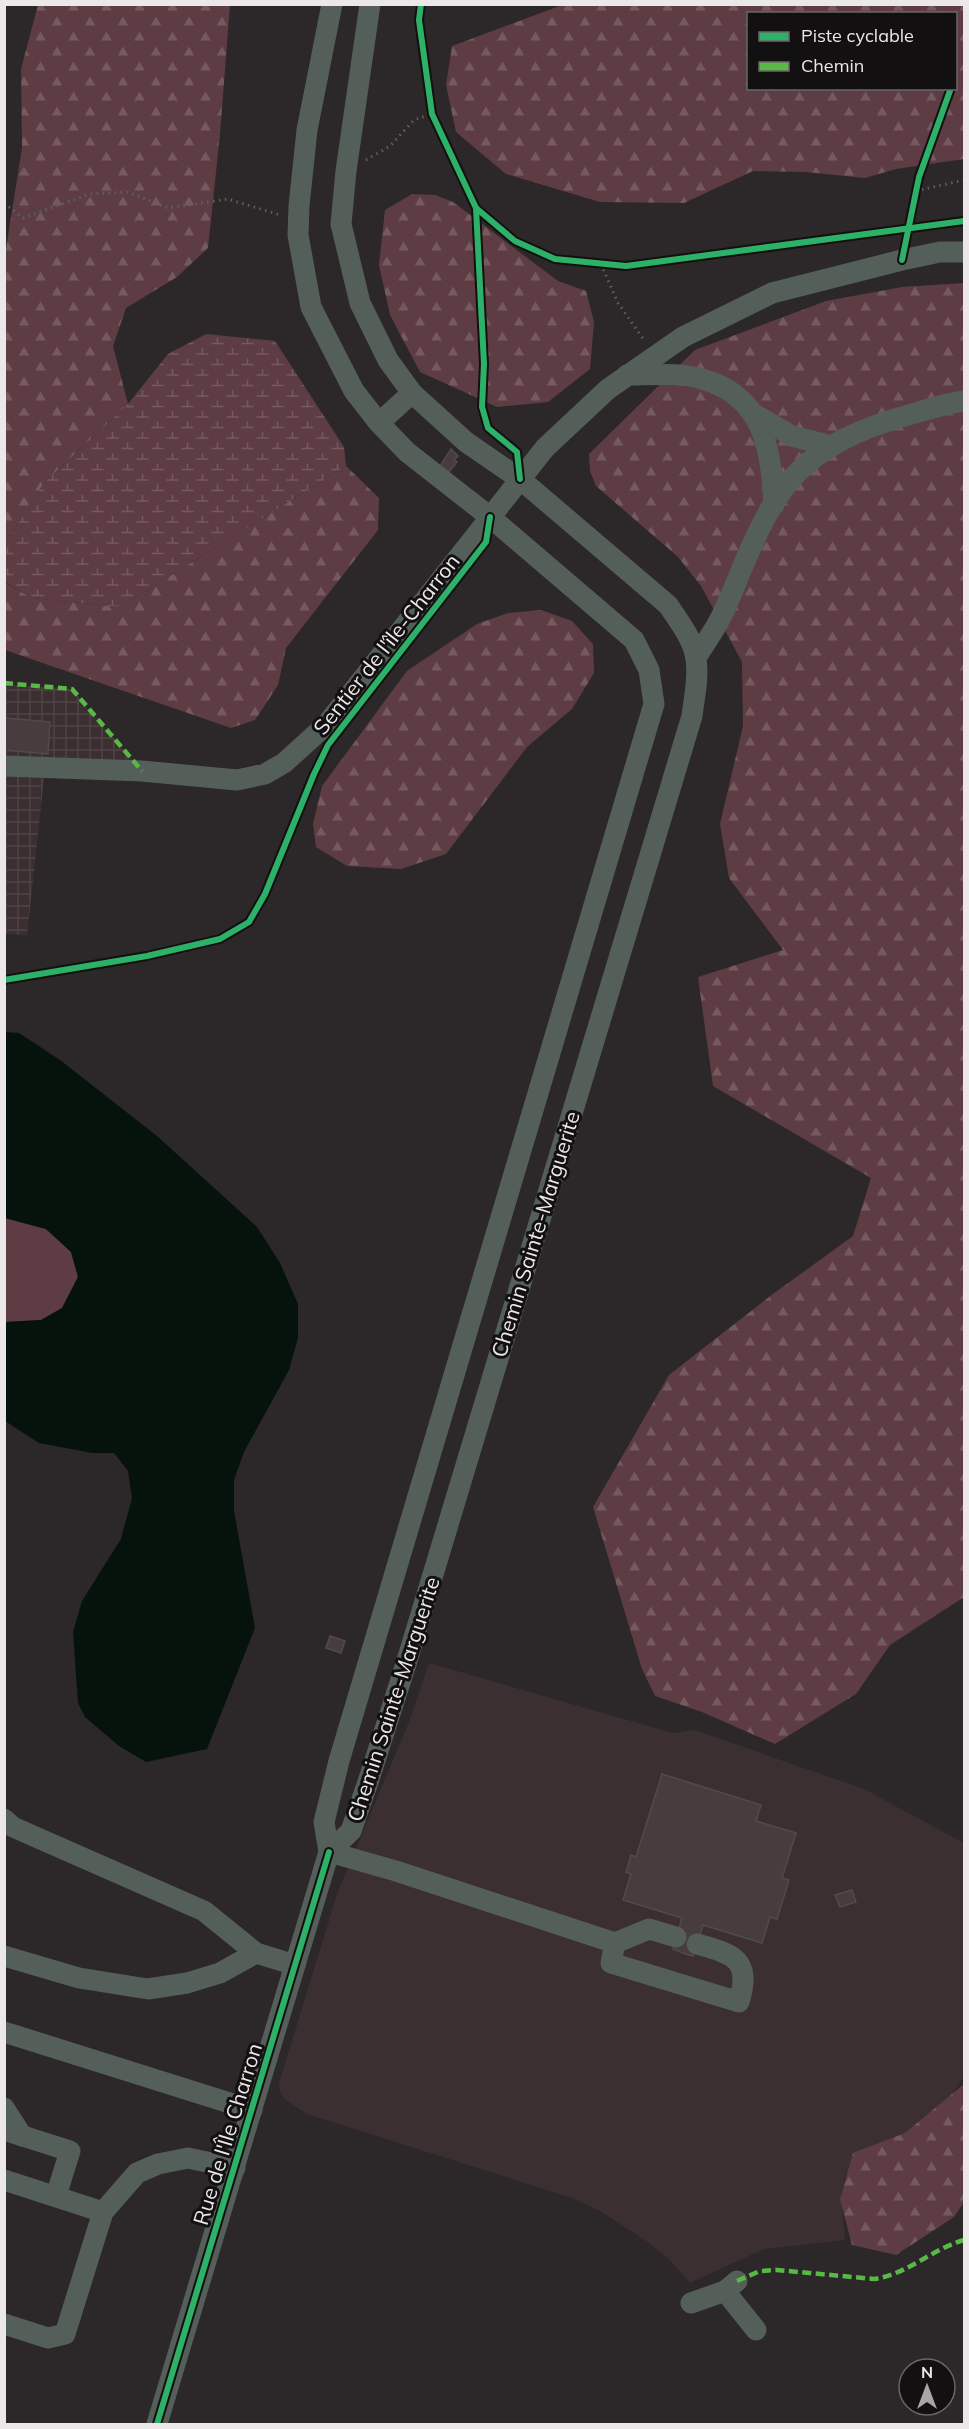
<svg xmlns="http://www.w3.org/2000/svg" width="969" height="2429" viewBox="0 0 969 2429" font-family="Mulish,sans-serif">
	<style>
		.built { fill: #3c2f31 }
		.industrial { fill: url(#industrial-grid) }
		.green { fill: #5d3d43 }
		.forest { fill: url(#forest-firs); fill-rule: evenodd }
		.wetland { fill: url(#wetland-marsh) }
		.water { fill: #06130c }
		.building { fill: #483c3e; stroke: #4f4c4c; stroke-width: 1.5 }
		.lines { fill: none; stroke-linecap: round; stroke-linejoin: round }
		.path { stroke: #5b615e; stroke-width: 3; stroke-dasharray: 1.5 4.5; stroke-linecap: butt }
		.minor { stroke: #545f59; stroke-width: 21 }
		.quiet { stroke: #58b947; stroke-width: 4.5; stroke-dasharray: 9 4.5; stroke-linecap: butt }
		.cycleway-casing { stroke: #131011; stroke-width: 10 }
		.cycleway { stroke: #2db169; stroke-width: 6 }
		.labels { text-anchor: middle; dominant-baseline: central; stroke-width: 6; stroke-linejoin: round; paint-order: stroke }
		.street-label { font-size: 21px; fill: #ece7e8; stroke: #131011 }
	</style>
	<defs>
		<pattern id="industrial-grid" width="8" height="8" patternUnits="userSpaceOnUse" patternTransform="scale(1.5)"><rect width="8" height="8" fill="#3c2f31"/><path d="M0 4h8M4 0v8" fill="none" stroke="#4f4345"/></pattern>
		<pattern id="forest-firs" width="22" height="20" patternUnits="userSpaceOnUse" patternTransform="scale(1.5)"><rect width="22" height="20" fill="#5d3d43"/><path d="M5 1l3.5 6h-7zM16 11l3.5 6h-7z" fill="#74595e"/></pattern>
		<pattern id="wetland-marsh" width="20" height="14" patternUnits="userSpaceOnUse" patternTransform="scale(1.5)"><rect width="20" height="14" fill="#5d3d43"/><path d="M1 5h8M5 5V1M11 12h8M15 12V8" fill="none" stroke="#74595e"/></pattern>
	</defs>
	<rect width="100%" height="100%" fill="#2c2728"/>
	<path class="built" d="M429,1663L673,1733L695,1730L864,1789L964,1843V2076L940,2115L857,2160L845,2177L841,2195L845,2240L764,2249L690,2283L669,2259L645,2240L600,2211L572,2198L307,2114L284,2099L280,2092L279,2083L338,1891L409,1722Z"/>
	<path class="industrial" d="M5,684L72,689L142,771L45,769L27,935L5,934V750L48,754L50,722L5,718V722Z"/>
	<path class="green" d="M4,1218L46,1229L71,1252L78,1277L62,1308L41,1320L5,1322Z"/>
	<g class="forest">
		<path d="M38,5H230L220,134L208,248L177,277L126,308L113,346L128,404L44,483L5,544V255L22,148L21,69Z"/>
		<path d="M562,5H964V159L896,169L865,178L806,172L753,171L684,203L600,202L506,174L456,132L446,85L452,46ZM748,14H956V88H748Z"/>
		<path d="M412,194L435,195L453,202L558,281L586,291L594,322L590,369L548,402L497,407L420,372L390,315L379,265L385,210Z"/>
		<path d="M964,283V1597L890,1645L856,1694L775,1744L702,1712L655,1696L642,1669L593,1507L669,1375L773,1294L853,1236L871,1178L713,1086L698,977L783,950L729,878L720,824L743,726L742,662L701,586L678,557L596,486L590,471L589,454L695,350L826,301L902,287Z"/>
		<path d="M346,466L379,498L378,530L286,648L278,685L255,720L231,728L5,650L4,582L32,598L120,607Z"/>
		<path d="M541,610L572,621L593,644L594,673L572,709L527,747L446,854L401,869L347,866L316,847L313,824L322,786L407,671L477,624L508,613Z"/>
		<path d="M964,2084V2202L954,2217L896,2255L852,2245L840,2199L853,2153L905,2133Z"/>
	</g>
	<path class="wetland" d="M206,334L275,341L344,447L346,466L120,607L32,598L5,582V544L44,483L128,404L168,354Z"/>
	<path class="water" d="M5,1032L19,1033L60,1060L157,1136L257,1227L280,1263L298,1304V1338L289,1370L244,1452L234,1480V1511L255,1628L207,1749L146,1762L119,1746L85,1717L78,1703L73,1632L82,1601L121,1539L132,1498L128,1471L114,1453H93L39,1443L5,1421V1322L41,1320L62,1308L78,1277L71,1252L46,1229L5,1218Z"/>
	<g class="building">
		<path d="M451,449L458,456L454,460L457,462L448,473L440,466Z"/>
		<path d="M5,718L50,722L48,754L4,750Z"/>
		<path d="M330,1636L345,1641L341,1653L326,1648Z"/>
		<path d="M662,1774L761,1805L756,1821L796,1833L782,1878L789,1880L777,1919L770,1917L762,1943L703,1925L693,1956L683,1953L673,1949L682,1918L623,1900L631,1874L626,1872L631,1855L636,1857Z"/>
		<path d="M852,1890L856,1902L840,1907L835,1895Z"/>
	</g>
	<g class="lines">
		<g class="path">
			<path d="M366,160L390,146L414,120L432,114"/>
			<path d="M916,191L964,180"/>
			<path d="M4,203L23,218L90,194L128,192L168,208L228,199L280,215"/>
			<path d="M601,264L618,303L644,340"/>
		</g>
		<g class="minor">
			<path d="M627,375C651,375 679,372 702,379C764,396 771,449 774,505"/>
			<path d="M754,414L792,436L831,446"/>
			<path d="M379,423L412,393"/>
			<path d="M696,658C705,643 717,627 724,611C745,564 762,508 799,471C826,444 862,429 898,418C920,412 942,404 964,401"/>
			<path d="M4,766L142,771L237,780L265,774L284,763L327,724L545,448L608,389L683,337L772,293L902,260L940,252H964"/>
			<path d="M4,1819L13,1827L204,1911L256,1953L295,1965"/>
			<path d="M329,1852L351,1831L369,1779L406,1664L692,716C694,698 699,678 696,659C694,641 679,621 668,605L520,479L466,442L412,393L388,360L360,303L341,224L346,171L370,4"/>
			<path d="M329,1852L396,1871L615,1943L649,1929L676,1937"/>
			<path d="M615,1943L611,1963L739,2002C752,1959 733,1954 697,1944"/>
			<path d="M4,1956L79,1978L148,1989L187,1983L220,1973L256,1953"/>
			<path d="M4,2032L252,2110"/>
			<path d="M4,2108L22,2136"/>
			<path d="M4,2130L70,2151L56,2196"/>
			<path d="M4,2180L103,2212"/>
			<path d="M725,2291L756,2330"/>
			<path d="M691,2303L725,2291L737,2281"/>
			<path d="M4,2324L48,2338L65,2334L103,2212L137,2173L158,2164L188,2158L235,2168"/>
			<path d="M157,2424L329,1852L324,1822L339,1761L654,704L649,670L634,640L490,517L407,452L379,423L354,391L311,307L298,235L299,206L307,130L332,4"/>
		</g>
		<g class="quiet">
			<path d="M4,683L72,689L142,771"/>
			<path d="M737,2281L760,2271L777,2270L874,2279C908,2274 932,2249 964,2240"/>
		</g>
		<defs>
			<g id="cycleway">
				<path d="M421,4L419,20L432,114L476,208L515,241L555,259L626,266L964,221"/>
				<path d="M476,208L484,364L482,407L488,428L517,452L520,479"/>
				<path d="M902,260L919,177L951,88"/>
				<path d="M4,980L147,956L220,939L249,922L265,894L314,774L328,745L486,542L490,517"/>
				<path d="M157,2424L329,1852"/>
			</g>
		</defs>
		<use href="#cycleway" class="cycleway-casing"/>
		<use href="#cycleway" class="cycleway"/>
	</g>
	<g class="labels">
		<g class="street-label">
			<text transform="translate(386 644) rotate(-52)">Sentier de l'île-Charron</text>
			<text transform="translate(535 1234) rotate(-73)">Chemin Sainte-Marguerite</text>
			<text transform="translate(393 1699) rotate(-72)">Chemin Sainte-Marguerite</text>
			<text transform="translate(227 2134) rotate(-73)">Rue de l'Île Charron</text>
		</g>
	</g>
	<rect width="969" height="2429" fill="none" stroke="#ece7e8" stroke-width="12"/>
	<rect x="747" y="12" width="210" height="78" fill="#131011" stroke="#6a6667" stroke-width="1.5"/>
	<rect x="759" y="32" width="30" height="9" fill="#2db169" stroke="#6a6667" stroke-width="1.5"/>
	<text x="801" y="42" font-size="18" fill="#ece7e8">Piste cyclable</text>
	<rect x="759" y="62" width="30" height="9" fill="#58b947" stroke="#6a6667" stroke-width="1.5"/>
	<text x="801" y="72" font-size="18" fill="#ece7e8">Chemin</text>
	<g transform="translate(927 2387)"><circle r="28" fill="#131011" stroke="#6a6667" stroke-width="1.5"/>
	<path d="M0-4.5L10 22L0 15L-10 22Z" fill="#a9a4a5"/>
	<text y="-9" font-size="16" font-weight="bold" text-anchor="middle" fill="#ece7e8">N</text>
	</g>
</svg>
